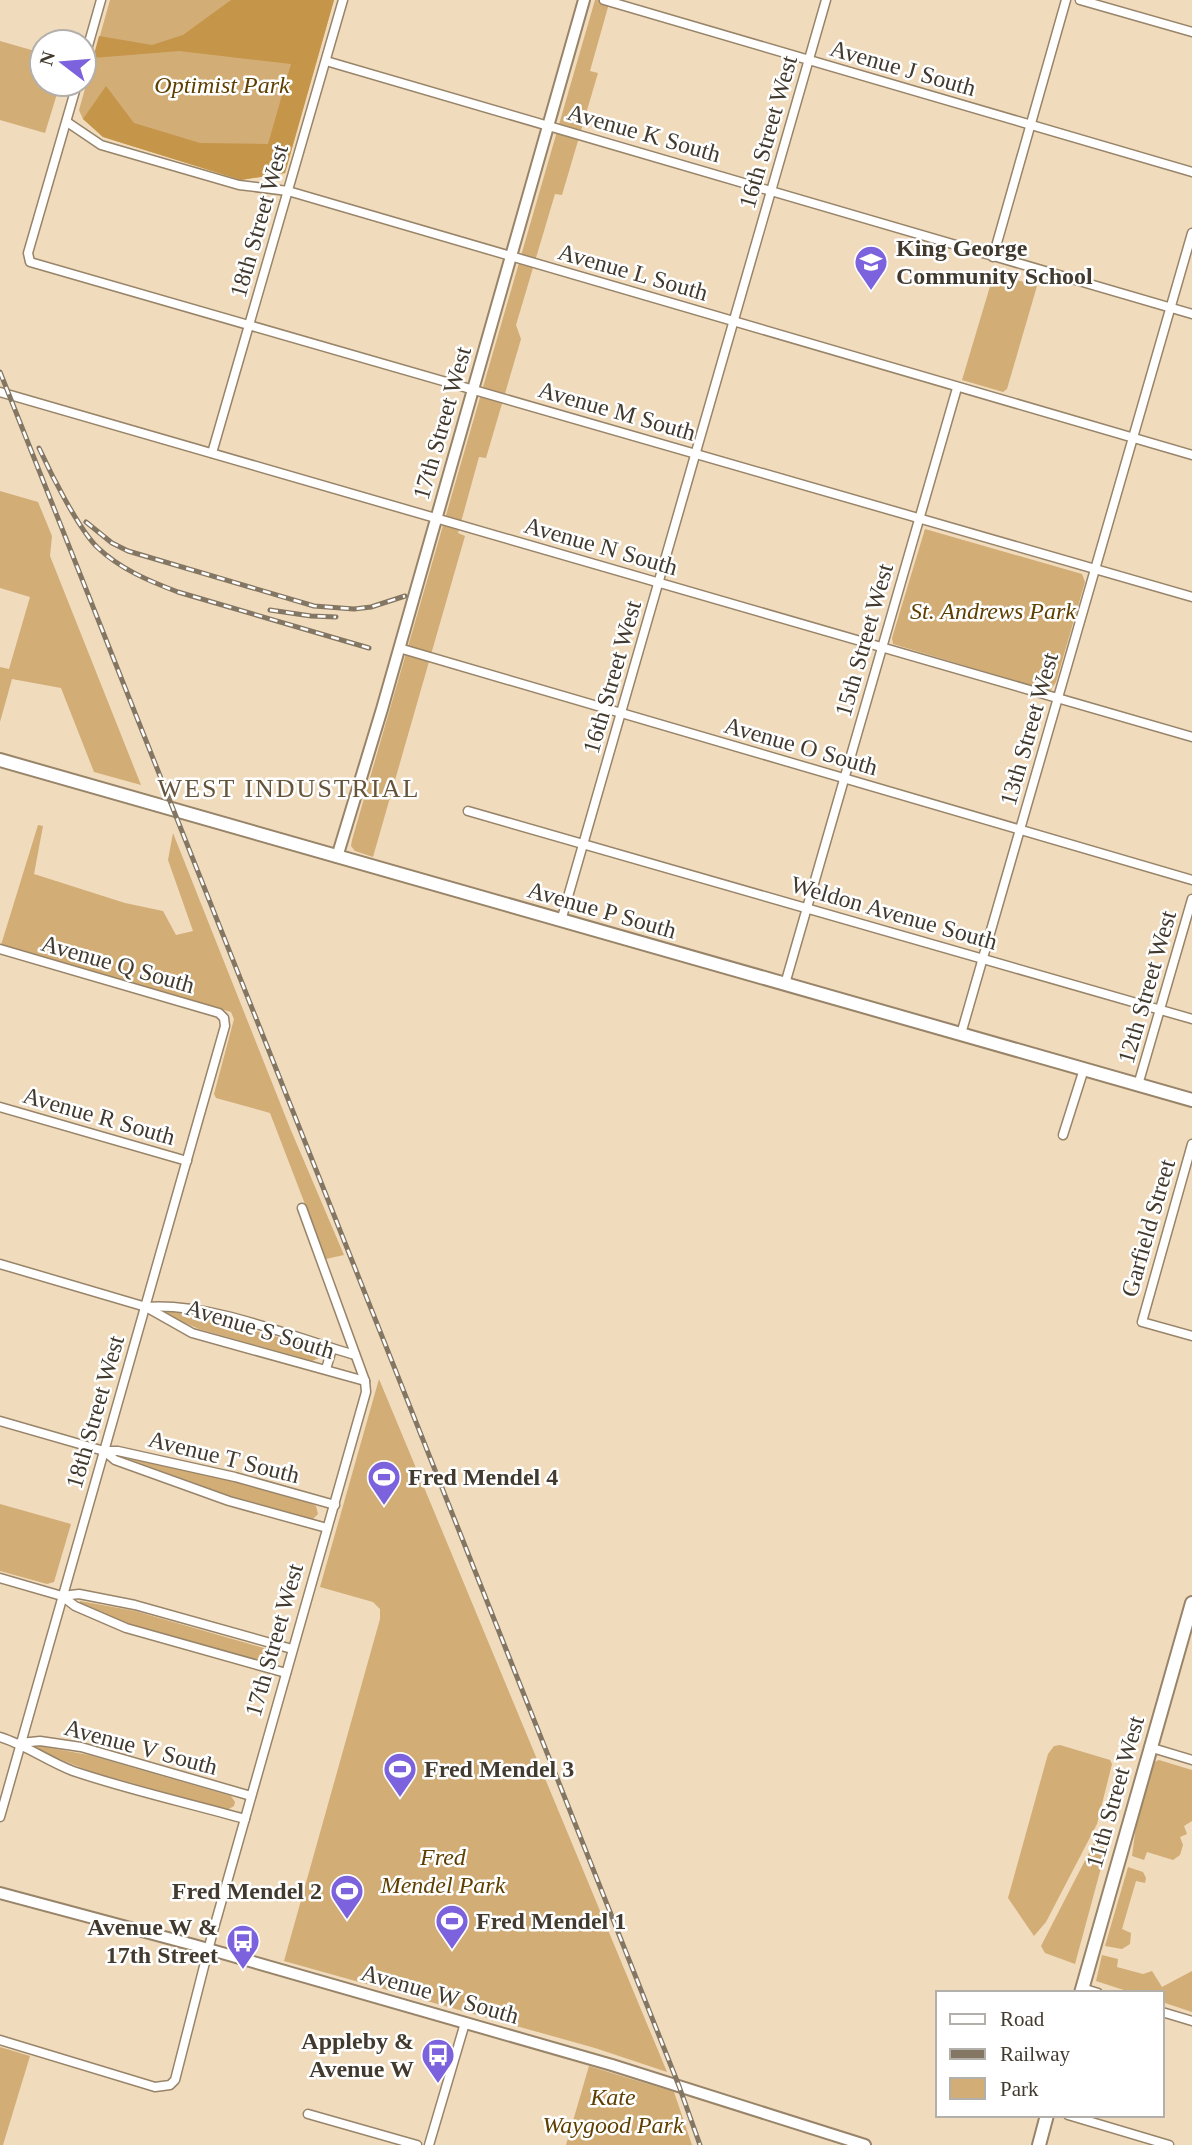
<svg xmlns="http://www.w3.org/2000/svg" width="1192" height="2145" viewBox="0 0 1192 2145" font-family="'Times New Roman',serif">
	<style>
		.green { fill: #d2ad76 }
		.forest { fill: #c59549 }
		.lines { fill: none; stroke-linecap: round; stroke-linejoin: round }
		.minor-casing { stroke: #988469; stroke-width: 11 }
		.tertiary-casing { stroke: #988469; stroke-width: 14 }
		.secondary-casing { stroke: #988469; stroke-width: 16 }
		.minor { stroke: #fff; stroke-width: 8 }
		.tertiary { stroke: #fff; stroke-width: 10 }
		.secondary { stroke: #fff; stroke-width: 12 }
		.rail-casing { stroke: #837663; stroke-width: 5 }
		.rail { stroke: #fff; stroke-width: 2.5; stroke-dasharray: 8; stroke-linecap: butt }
		.labels { text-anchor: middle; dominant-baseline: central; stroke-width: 5; stroke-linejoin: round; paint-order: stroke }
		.street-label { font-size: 24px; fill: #423a2e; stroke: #fff }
		.park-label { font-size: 24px; font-style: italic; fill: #5f3f00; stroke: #fff }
		.poi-label { font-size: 24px; font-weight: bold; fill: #423a2e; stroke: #fff; text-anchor: start }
		.neighbourhood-label { font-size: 26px; letter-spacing: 2px; fill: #66543a; stroke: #fff }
	</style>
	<rect width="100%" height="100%" fill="#f1dbbd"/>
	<g class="green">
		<path d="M110,0H334L285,173L241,180L103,137L83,119L79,110Z"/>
		<path d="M595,0H610L590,71L598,73L562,195L555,194L516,325L521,339L486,458L479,457L458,533L465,536L373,857L355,851L351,846L352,840Z"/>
		<path d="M0,41L42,53V84H60L45,133L0,120Z"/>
		<path d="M994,273L1037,286L1007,389L1003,392L962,380Z"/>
		<path d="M0,491L38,502L52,536L50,556L141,785L94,772L61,688L12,679L0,722V667L9,669L30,597L0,588Z"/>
		<path d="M925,529L1082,574L1085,582L1056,682L1051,690L1042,689L893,644L892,638Z"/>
		<path d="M38,825L43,826L34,874L125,903L163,911L176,935L193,931L168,860L173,833L290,1128L344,1255L326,1259L270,1113L216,1098L214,1094L234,1019L231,1012L1,945Z"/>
		<path d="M166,1311L203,1316L316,1348L319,1351V1358L312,1361L199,1329L166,1315Z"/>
		<path d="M379,1379L667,2072L595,2048L284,1961L380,1619V1609L373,1602L320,1587Z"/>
		<path d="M118,1455L233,1481L312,1504L316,1506L318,1514L313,1519H309L230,1496Z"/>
		<path d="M0,1504L71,1524L54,1582L47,1584L0,1571Z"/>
		<path d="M80,1601L135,1611L271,1650L276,1656L275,1661L267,1664L132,1625L79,1604Z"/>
		<path d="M1060,1745L1110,1760L1112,1764L1097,1824L1046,1922L1034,1936L1008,1898L1048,1754L1054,1746Z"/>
		<path d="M39,1746L89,1755L231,1796L235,1802L234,1806L227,1810L92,1772L37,1750L36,1748Z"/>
		<path d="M1159,1760L1192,1770V1821L1184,1826L1187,1834L1180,1837L1183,1845L1180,1855L1173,1860L1147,1852L1144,1860L1132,1856L1144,1766Z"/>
		<path d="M1095,1841L1108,1842L1075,1964L1045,1953L1041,1946Z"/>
		<path d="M1128,1867L1143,1872L1146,1878L1145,1883L1136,1881L1122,1929L1131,1933L1130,1944L1122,1949L1105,1946Z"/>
		<path d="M1102,1955L1118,1959L1117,1967L1143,1974L1152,1971L1162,1987L1192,1971V2012L1162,2002V1993H1133L1096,1981Z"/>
		<path d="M0,2047L30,2056L3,2145H0Z"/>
		<path d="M589,2066L674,2092L692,2145H566Z"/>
	</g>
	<path class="forest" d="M231,0H334L285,173L241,180L103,137L83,119L106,86L134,123L200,143L268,144L291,64L179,51L93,58L99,36L152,45L183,35Z"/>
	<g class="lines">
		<defs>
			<g id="minor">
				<path d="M604,0L1192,172"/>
				<path d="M1080,0L1192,32"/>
				<path d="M84,60L101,0"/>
				<path d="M326,61L1192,314"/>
				<path d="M77,84L28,253L30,262L1192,597"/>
				<path d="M67,122L101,145L239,185L288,191L1192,455"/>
				<path d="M993,257L1066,0"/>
				<path d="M0,392L1192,737"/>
				<path d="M212,453L343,0"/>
				<path d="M399,648L1192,880"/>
				<path d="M468,811L1192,1019"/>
				<path d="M561,921L826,0"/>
				<path d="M0,949L219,1013L224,1018L225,1026L0,1817"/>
				<path d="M785,984L957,388"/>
				<path d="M961,1034L1192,233"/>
				<path d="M1138,1085L1192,899"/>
				<path d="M0,1107L187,1161"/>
				<path d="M1063,1135L1084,1069"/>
				<path d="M1192,1144L1142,1322L1192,1336"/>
				<path d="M0,1264L146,1307L192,1333L365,1381"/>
				<path d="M146,1307C210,1302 292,1337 355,1355"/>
				<path d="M326,1369L332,1349"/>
				<path d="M0,1421L104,1451H118L235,1477L335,1505"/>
				<path d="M104,1451L115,1460L229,1501L327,1528"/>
				<path d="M0,1578L62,1596L79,1594L135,1605L292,1649"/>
				<path d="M62,1596L75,1606L126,1628L286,1673"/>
				<path d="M0,1737C26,1745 47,1761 73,1771C129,1790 188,1803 245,1819"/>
				<path d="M20,1743L40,1741L81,1747L251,1796"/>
				<path d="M1149,1747L1192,1760"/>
				<path d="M1082,1988L1098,1993"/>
				<path d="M1162,2012L1192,2021"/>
				<path d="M0,2040L155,2087L170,2085L175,2080L212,1935L366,1392L365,1381L302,1208"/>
				<path d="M308,2114L417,2145"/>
				<path d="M1068,2115L1169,2145"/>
				<path d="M429,2145L465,2023"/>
			</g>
			<g id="tertiary">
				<path d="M337,857L382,709L584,0"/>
				<path d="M0,1893L194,1945L612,2065L865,2145"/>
			</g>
			<g id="secondary">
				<path d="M0,760L1192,1100"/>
				<path d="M1081,1993L1192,1603"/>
				<path d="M1039,2145L1047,2115"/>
			</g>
		</defs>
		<use href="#minor" class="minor-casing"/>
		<use href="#tertiary" class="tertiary-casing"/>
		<use href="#secondary" class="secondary-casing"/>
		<use href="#minor" class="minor"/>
		<use href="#tertiary" class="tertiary"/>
		<use href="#secondary" class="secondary"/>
		<defs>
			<g id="rail">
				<path d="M0,372L679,2086L700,2145"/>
				<path d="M39,448C51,474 78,528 97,547C120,569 149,581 178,592L369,648"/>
				<path d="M86,522L112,543L128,551L314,606L354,609L371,607L405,596"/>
				<path d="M270,610L311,616L336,617"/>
			</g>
		</defs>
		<use href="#rail" class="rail-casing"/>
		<use href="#rail" class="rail"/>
	</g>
	<defs>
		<symbol id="school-pin" viewBox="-11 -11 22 30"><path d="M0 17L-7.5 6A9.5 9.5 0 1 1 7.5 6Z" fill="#7c62dd" stroke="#fff"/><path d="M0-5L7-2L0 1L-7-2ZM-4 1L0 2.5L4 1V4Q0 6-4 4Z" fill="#fff"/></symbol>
		<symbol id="stadium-pin" viewBox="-11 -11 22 30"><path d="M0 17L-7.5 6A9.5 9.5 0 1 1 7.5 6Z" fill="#7c62dd" stroke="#fff"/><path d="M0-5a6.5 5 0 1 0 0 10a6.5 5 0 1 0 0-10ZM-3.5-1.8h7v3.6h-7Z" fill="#fff"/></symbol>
		<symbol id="bus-pin" viewBox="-11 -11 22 30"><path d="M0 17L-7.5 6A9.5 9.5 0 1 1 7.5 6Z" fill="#7c62dd" stroke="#fff"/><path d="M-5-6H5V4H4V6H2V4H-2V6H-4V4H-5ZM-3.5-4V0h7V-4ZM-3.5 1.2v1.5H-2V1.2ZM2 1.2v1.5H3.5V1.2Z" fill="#fff"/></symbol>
	</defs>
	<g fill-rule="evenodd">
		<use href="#school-pin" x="852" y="243" width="38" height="52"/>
		<use href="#stadium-pin" x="365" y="1458" width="38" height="52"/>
		<use href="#stadium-pin" x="381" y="1750" width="38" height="52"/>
		<use href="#stadium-pin" x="328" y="1872" width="38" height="52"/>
		<use href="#stadium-pin" x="433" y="1902" width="38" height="52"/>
		<use href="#bus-pin" x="224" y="1922" width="38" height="52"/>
		<use href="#bus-pin" x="419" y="2036" width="38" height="52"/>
	</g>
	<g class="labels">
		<g class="street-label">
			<text transform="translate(903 68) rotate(16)">Avenue J South</text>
			<text transform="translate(768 132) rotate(-74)">16th Street West</text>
			<text transform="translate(644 133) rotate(16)">Avenue K South</text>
			<text transform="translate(259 221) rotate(-74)">18th Street West</text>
			<text transform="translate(633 272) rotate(16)">Avenue L South</text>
			<text transform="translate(617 411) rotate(16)">Avenue M South</text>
			<text transform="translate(442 423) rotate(-74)">17th Street West</text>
			<text transform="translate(601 546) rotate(16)">Avenue N South</text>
			<text transform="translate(864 640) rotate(-74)">15th Street West</text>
			<text transform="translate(612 677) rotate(-74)">16th Street West</text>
			<text transform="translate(1029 729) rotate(-74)">13th Street West</text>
			<text transform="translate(801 746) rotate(16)">Avenue O South</text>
			<text transform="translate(602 910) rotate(16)">Avenue P South</text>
			<text transform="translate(894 913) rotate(16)">Weldon Avenue South</text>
			<text transform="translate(118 964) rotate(16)">Avenue Q South</text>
			<text transform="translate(1147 987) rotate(-74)">12th Street West</text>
			<text transform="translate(99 1116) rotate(16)">Avenue R South</text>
			<text transform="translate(1148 1228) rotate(-74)">Garfield Street</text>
			<text transform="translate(260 1329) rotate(17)">Avenue S South</text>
			<text transform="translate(95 1412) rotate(-74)">18th Street West</text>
			<text transform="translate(224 1457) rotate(14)">Avenue T South</text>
			<text transform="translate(274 1640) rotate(-74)">17th Street West</text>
			<text transform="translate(141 1747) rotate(15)">Avenue V South</text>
			<text transform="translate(1115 1792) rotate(-74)">11th Street West</text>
			<text transform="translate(440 1994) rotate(16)">Avenue W South</text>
		</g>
		<g class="park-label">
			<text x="222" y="85">Optimist Park</text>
			<text x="993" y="611">St. Andrews Park</text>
			<text x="443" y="1857">Fred<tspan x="443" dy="28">Mendel Park</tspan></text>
			<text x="613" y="2097">Kate<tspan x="613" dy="28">Waygood Park</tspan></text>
		</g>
		<g class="poi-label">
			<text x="896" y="248">King George<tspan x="896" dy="28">Community School</tspan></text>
			<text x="408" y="1477">Fred Mendel 4</text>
			<text x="424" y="1769">Fred Mendel 3</text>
			<text x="322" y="1891" text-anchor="end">Fred Mendel 2</text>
			<text x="476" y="1921">Fred Mendel 1</text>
			<text x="218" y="1927" text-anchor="end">Avenue W &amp;<tspan x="218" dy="28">17th Street</tspan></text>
			<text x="414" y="2041" text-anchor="end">Appleby &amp;<tspan x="414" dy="28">Avenue W</tspan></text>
		</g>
		<g class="neighbourhood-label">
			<text x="289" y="788">WEST INDUSTRIAL</text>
		</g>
	</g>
	<rect x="936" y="1991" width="228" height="126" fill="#ffffff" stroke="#b3b0ab" stroke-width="2"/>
	<rect x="950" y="2014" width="35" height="10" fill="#ffffff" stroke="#b3b0ab" stroke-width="2"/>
	<text x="1000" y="2026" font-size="21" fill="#423a2e">Road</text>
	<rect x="950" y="2049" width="35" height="10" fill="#837663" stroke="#b3b0ab" stroke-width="2"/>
	<text x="1000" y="2061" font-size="21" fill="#423a2e">Railway</text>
	<rect x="950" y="2078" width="35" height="21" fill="#d2ad76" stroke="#b3b0ab" stroke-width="2"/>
	<text x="1000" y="2096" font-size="21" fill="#423a2e">Park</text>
	<g transform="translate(63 63) rotate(286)"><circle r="33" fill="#ffffff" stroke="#b3b0ab" stroke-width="2"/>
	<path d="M0-5L12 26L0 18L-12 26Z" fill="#7c62dd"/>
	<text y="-10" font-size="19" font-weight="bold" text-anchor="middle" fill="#423a2e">N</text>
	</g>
</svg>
